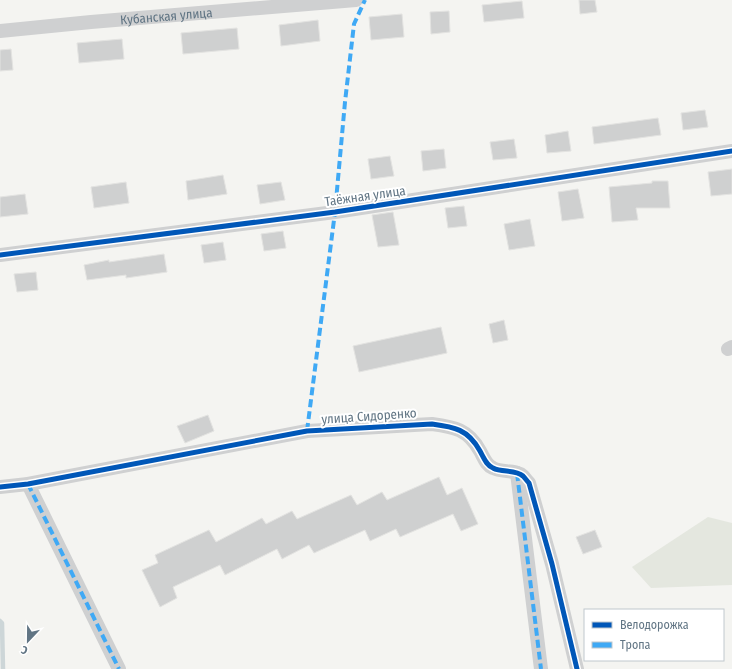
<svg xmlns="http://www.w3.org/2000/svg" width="732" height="669" viewBox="0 0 732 669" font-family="'Fira Sans Condensed',sans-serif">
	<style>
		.green { fill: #e4e7df }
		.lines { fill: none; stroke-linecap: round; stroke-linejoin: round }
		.stream { stroke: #cdd6d8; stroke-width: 4.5 }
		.building { fill: #cfd0d0; stroke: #e3e3e1 }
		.minor { stroke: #cfd0d1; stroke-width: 14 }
		.quiet { stroke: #3fa9f5; stroke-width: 4; stroke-dasharray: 8 4; stroke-linecap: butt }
		.cycleway-casing { stroke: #fff; stroke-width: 8 }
		.cycleway { stroke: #0057b8; stroke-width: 5 }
		.labels { text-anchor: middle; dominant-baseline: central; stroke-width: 4; stroke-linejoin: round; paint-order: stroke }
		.street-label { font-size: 13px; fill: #617584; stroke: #fff }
	</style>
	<rect width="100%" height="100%" fill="#f4f4f1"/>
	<path class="green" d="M708,517L732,523V585L651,588L632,567Z"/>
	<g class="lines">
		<path class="stream" d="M0,621L2,623L3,669"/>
	</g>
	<g class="building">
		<path d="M579,0H595L597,12L580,14Z"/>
		<path d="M522,1L524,18L484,22L482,5Z"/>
		<path d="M449,11L450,32L431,34L430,12Z"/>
		<path d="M402,14L404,37L371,40L369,17Z"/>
		<path d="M318,20L320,41L281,46L279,25Z"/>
		<path d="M237,28L239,49L183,54L181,33Z"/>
		<path d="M122,39L124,59L79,63L77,43Z"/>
		<path d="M11,49L13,70L0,71V50Z"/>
		<path d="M705,110L708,127L683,130L681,113Z"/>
		<path d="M658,118L661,135L594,144L592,127Z"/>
		<path d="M568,131L571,151L547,153L545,135Z"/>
		<path d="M514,139L517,158L493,160L490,142Z"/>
		<path d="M444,149L446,168L423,171L421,151Z"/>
		<path d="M390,156L394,176L371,179L368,159Z"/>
		<path d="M732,169V194L711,196L708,172Z"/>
		<path d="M223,175L227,194L188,200L186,181Z"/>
		<path d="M652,181H668L670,208H636L638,220L612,222L609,187L652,183Z"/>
		<path d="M126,182L129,203L94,208L91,187Z"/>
		<path d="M281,182L285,200L260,204L257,185Z"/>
		<path d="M578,189L584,218L562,221L558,192Z"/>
		<path d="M25,194L28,214L0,217V197Z"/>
		<path d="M464,206L467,226L448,228L445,208Z"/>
		<path d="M393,212L399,245L378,247L372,215Z"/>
		<path d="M530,219L535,246L509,250L504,224Z"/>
		<path d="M283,231L286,248L264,251L261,234Z"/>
		<path d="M223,242L226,260L204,263L201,245Z"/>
		<path d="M164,254L167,272L126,278V275L87,280L84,265L109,260V262Z"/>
		<path d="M36,272L38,290L17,292L14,274Z"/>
		<path d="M504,320L508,340L493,343L489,324Z"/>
		<path d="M441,327L447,353L359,372L353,346Z"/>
		<path d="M208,415L214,431L185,443L177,426Z"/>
		<path d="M439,477L447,495L462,488L478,524L461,531L453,514L400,537L396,529L370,541L365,530L314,553L309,545L282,559L277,549L225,575L220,565L173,587L177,598L160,607L142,570L158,563L155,555L209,530L216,542L262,518L266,524L292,511L297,519L351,495L357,505L382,492L387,500Z"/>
		<path d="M595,530L602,547L583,554L576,537Z"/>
	</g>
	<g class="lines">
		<g class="minor">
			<path id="s1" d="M0,31L91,22L356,0"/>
			<path d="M0,255L335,212L732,151"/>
			<path d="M728,349L732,347"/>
			<path d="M517,473L541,669"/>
			<path d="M28,484L119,669"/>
			<path d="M0,487L28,484L307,431L432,424C454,427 468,429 480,451C484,458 486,465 493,468C502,473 515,469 523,476C525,478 527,481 529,483L552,564L577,669"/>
		</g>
		<g class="quiet">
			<path d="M307,431L335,212L345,102L354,24L365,0"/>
			<path d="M517,473L541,669"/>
			<path d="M28,484L119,669"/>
		</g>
		<defs>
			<g id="cycleway">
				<path d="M0,255L335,212L732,151"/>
				<path d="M0,487L28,484L307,431L432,424C454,427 468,429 480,451C484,458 486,465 493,468C502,473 515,469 523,476C525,478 527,481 529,483L552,564L577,669"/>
			</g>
		</defs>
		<use href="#cycleway" class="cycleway-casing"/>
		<use href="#cycleway" class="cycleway"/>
	</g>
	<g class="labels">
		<g class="street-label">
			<text stroke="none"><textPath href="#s1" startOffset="167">Кубанская улица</textPath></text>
			<text transform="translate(365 196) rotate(-8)">Таёжная улица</text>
			<text transform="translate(369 416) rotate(-4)">улица Сидоренко</text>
		</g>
	</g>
	<rect x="584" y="609" width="140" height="52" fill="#ffffff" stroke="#c0c8ce"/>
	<rect x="592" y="622" width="20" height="6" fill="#0057b8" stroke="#c0c8ce"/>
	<text x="620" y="629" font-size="12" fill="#617584">Велодорожка</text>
	<rect x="592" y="642" width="20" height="6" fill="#3fa9f5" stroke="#c0c8ce"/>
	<text x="620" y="649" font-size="12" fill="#617584">Тропа</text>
	<g transform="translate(28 641) rotate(202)" stroke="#ffffff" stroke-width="3" paint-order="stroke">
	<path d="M0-3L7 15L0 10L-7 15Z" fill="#617584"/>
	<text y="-6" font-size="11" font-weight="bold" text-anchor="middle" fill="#617584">С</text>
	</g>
</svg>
